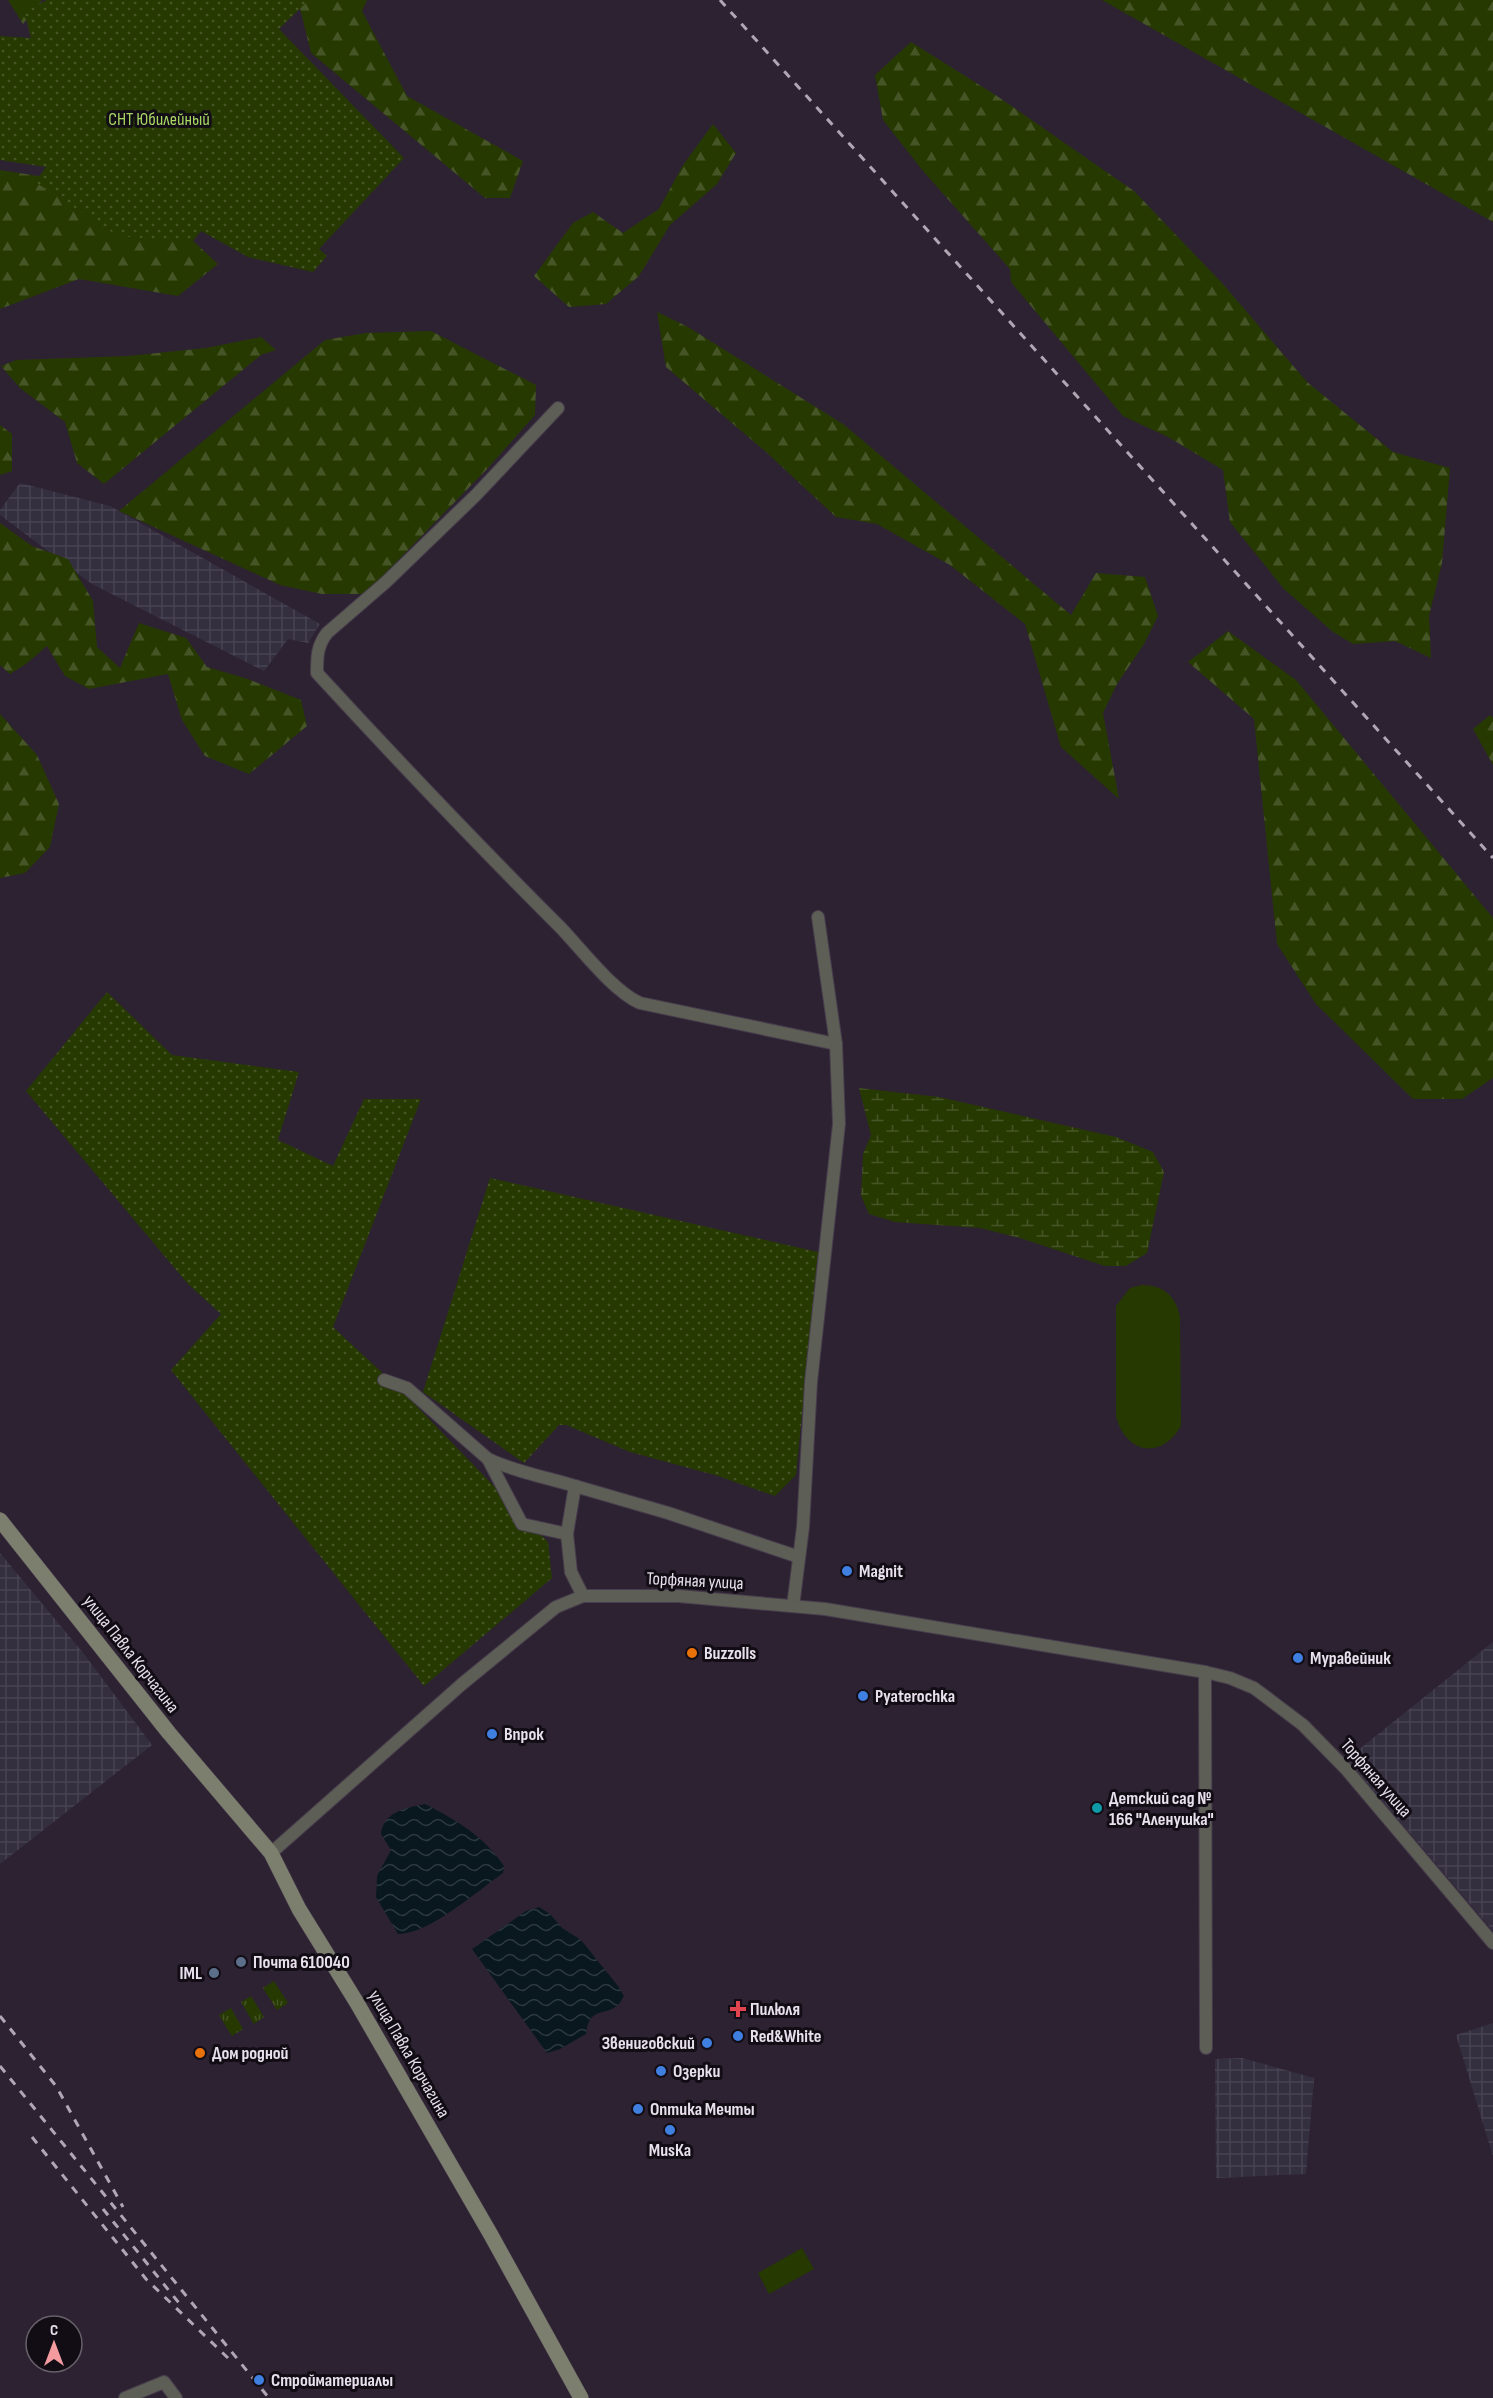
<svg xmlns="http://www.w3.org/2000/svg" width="1493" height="2398" viewBox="0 0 1493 2398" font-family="'Sofia Sans Condensed',sans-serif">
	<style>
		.industrial { fill: url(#industrial-grid) }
		.grass { fill: url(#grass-tufts) }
		.forest { fill: url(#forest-firs) }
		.wetland { fill: url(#wetland-marsh) }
		.park { fill: url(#park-dots) }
		.pitch { fill: #263901 }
		.water { fill: url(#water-waves) }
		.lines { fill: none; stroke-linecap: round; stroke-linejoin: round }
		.minor-casing { stroke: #473d4c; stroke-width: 14 }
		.secondary-casing { stroke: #473d4c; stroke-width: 16 }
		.minor { stroke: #5d5e55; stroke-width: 12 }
		.secondary { stroke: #7c7e6e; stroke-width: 15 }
		.rail { stroke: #b0a7b4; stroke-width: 3; stroke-dasharray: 8 8; stroke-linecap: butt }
		.shop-dot { fill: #3f7fe0; stroke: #120d15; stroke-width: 2 }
		.food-dot { fill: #e8710a; stroke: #120d15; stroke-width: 2 }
		.culture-dot { fill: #0f9aa8; stroke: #120d15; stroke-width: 2 }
		.service-dot { fill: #5c6f8a; stroke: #120d15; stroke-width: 2 }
		.health-dot { fill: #e0444e; stroke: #120d15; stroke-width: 2 }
		.labels { text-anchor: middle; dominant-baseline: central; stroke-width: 6; stroke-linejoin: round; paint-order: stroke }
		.park-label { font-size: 18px; fill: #a7d663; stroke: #120d15 }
		.poi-label { font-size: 18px; font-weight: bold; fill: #e8e0ec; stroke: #120d15; text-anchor: start }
		.street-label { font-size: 18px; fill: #e8e0ec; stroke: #120d15 }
	</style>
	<defs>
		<pattern id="industrial-grid" width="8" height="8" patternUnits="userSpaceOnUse" patternTransform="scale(1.5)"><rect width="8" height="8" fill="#342f3f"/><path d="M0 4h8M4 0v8" fill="none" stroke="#484352"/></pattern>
		<pattern id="grass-tufts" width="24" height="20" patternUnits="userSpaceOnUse" patternTransform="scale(1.5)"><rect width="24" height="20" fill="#263901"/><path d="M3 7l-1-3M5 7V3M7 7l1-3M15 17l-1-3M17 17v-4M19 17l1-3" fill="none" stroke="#465526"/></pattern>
		<pattern id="forest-firs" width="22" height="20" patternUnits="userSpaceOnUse" patternTransform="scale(1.5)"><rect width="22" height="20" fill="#263901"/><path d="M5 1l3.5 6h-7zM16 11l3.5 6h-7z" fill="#465526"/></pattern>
		<pattern id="wetland-marsh" width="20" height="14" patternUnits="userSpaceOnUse" patternTransform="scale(1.5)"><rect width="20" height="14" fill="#263901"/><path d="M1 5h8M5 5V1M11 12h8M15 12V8" fill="none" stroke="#465526"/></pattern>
		<pattern id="park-dots" width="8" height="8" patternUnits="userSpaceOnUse" patternTransform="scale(1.5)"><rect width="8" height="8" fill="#263901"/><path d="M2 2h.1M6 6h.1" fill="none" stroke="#465526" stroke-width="1.8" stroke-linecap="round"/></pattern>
		<pattern id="water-waves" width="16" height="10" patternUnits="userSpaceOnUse" patternTransform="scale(1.5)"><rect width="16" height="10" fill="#08181e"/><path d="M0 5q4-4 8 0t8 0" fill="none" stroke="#2c393f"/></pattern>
	</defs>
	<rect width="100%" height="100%" fill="#2d2232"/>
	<g class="industrial">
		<path d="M20,483L110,506L320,624L308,643L288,639L264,671L92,584L0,515V510Z"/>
		<path d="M0,1553L84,1654L152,1745L0,1864Z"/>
		<path d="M1493,1642V1931L1347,1759Z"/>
		<path d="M1493,2023V2156L1456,2035Z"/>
		<path d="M1242,2058L1314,2078L1306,2174L1216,2178L1215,2059Z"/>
	</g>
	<g class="grass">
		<path d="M274,1981L288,2003L277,2010L263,1988Z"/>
		<path d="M251,1996L264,2017L254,2024L241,2002Z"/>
		<path d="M231,2008L243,2029L232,2036L219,2015Z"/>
	</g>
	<g class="forest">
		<path d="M8,0H42L23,24Z"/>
		<path d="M298,0H367L362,11L407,96L523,161L510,198H485L311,53Z"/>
		<path d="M1102,0H1493V222Z"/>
		<path d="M911,42L997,96L1134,191L1222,283L1307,382L1393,452L1450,468L1442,563L1429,616L1431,658L1395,641L1353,644L1333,632L1284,589L1230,522L1223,470L1168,437L1123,416L1011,282L1010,269L923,171L883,120L875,75Z"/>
		<path d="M713,124L736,153L717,184L670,225L639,276L606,304L569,307L534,276L573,223L593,212L623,233L659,209L683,165Z"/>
		<path d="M0,170L51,178L191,239L218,264L178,296L79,279L0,309Z"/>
		<path d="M657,312L688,327L843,424L1071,615L1096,573L1145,577L1158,616L1144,644L1117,684L1103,713L1119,799L1061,747L1025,624L950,565L877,524L836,517L765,451L666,367Z"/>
		<path d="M431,331L536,385L535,415L489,467L365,594H322L280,585L119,511L325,340L366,333Z"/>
		<path d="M261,337L276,350L261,355L104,484L77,463L65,422L20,388L1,366L16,360L128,356L206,348Z"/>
		<path d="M0,425L12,434V471L0,475Z"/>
		<path d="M0,523L32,546L68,559L93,601L97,647L120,668L139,623L186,638L207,667L248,679L301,700L307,726L249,774L205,756L182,720L168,674L89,689L65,676L47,646L26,664L10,674L0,665Z"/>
		<path d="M1228,631L1296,680L1493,918V1078L1462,1099H1413L1316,1004L1277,944L1254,719L1188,662Z"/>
		<path d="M0,714L37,755L59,804L50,847L25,873L0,878Z"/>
		<path d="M1490,715L1493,718V765L1473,729Z"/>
	</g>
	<path class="wetland" d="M859,1088L939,1097L1116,1137L1153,1152L1164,1172L1147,1253L1126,1266H1105L1020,1238L980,1228L895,1222L869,1214L861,1196L863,1154L871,1135Z"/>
	<g class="park">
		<path d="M47,0H309L279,29L404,158L319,249L327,256L313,272L248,257L201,231L192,242L118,236L35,182L46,167L0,160V36L31,38L24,11Z"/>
		<path d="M107,992L172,1055L299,1072L278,1140L333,1166L364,1099H421L333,1327L404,1393L548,1542L552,1578L424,1686L171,1370L221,1314L188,1284L26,1091Z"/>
		<path d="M490,1178L818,1252L796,1475L775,1496L718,1476L630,1452L566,1425H559L524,1463L423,1392Z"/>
	</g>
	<g class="pitch">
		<path d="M1142,1285C1163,1285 1176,1296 1180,1317L1181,1426C1161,1461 1125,1453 1116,1416V1306L1130,1288Z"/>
		<path d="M802,2248L814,2269L769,2294L758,2273Z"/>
	</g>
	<g class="water">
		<path d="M425,1804C456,1820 484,1836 504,1866L503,1873C477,1891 430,1934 398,1934L376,1897L377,1876L391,1850L381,1834C384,1811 406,1808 425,1804Z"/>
		<path d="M539,1907L550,1914L562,1928L581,1940L618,1986L624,1996C622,1999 621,2002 618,2005C604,2017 589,2006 586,2034L560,2049L547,2053L472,1949L526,1911Z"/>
	</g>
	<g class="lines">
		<defs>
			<g id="minor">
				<path d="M558,408L476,495L386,582L327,633C317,646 317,657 317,673C397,760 478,845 561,928C582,950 614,992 640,1003L836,1044"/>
				<path d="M384,1380L407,1388L488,1459L522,1524L567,1534"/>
				<path d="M488,1459C516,1472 545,1477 575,1486"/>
				<path d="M583,1596L571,1572L567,1534L575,1486L668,1513L799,1557"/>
				<path d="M793,1606L803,1527L811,1382L839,1124L836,1044L818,917"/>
				<path d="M1205,1672L1206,2048"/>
				<path d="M271,1853L462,1684L556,1607L583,1596H678L825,1609L1205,1672L1230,1678L1254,1688L1303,1725L1346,1769L1493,1943"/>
				<path d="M125,2398L164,2382L176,2398"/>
			</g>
			<path id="secondary" d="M0,1520L169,1733L271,1853L299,1909L357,2003L491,2235L581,2398"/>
		</defs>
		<use href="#minor" class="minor-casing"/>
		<use href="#secondary" class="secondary-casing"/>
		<use href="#minor" class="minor"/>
		<use href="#secondary" class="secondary"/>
		<g class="rail">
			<path d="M720,0L1493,858"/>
			<path d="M0,2016L56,2086L123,2207"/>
			<path d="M0,2066L269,2398"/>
			<path d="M32,2137L146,2279L229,2359"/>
			<path d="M103,2209L179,2303"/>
		</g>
	</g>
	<g class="shop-dot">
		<circle cx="847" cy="1571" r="6"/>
		<circle cx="1298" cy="1658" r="6"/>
		<circle cx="863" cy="1696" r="6"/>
		<circle cx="492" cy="1734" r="6"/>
		<circle cx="738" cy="2036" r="6"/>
		<circle cx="707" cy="2043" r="6"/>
		<circle cx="661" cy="2071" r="6"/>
		<circle cx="638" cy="2109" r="6"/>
		<circle cx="670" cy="2130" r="6"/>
		<circle cx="259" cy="2380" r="6"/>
	</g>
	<g class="food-dot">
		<circle cx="692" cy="1653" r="6"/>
		<circle cx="200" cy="2053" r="6"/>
	</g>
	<circle class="culture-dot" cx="1097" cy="1808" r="6"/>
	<g class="service-dot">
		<circle cx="241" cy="1962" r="6"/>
		<circle cx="214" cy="1973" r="6"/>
	</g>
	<path class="health-dot" d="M735 2000h6v6h6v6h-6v6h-6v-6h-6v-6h6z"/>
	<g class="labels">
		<g class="park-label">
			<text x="159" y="119">СНТ Юбилейный</text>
		</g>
		<g class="poi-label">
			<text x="859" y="1571">Magnit</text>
			<text x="704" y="1653">Buzzolls</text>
			<text x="1310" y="1658">Муравейник</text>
			<text x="875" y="1696">Pyaterochka</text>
			<text x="504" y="1734">Впрок</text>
			<text x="1109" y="1798">Детский сад №<tspan x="1109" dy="21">166 "Аленушка"</tspan></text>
			<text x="253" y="1962">Почта 610040</text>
			<text x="202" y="1973" text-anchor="end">IML</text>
			<text x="750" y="2009">Пилюля</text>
			<text x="750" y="2036">Red&amp;White</text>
			<text x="695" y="2043" text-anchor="end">Звениговский</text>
			<text x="212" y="2053">Дом родной</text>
			<text x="673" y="2071">Озерки</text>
			<text x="650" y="2109">Оптика Мечты</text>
			<text x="670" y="2150" text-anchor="middle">МиsКа</text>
			<text x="271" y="2380">Стройматериалы</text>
		</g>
		<g class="street-label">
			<text transform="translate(695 1581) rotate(3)">Торфяная улица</text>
			<text transform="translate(131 1654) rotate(52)">улица Павла Корчагина</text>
			<text transform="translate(1376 1778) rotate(49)">Торфяная улица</text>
			<text transform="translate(409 2054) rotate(60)">улица Павла Корчагина</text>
		</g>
	</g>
	<g transform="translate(54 2344)"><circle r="28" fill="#120d15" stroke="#68616b" stroke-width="1.5"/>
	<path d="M0-4.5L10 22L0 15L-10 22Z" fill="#f49b9f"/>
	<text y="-9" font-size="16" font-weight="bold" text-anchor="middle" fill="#e8e0ec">С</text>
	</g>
</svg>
